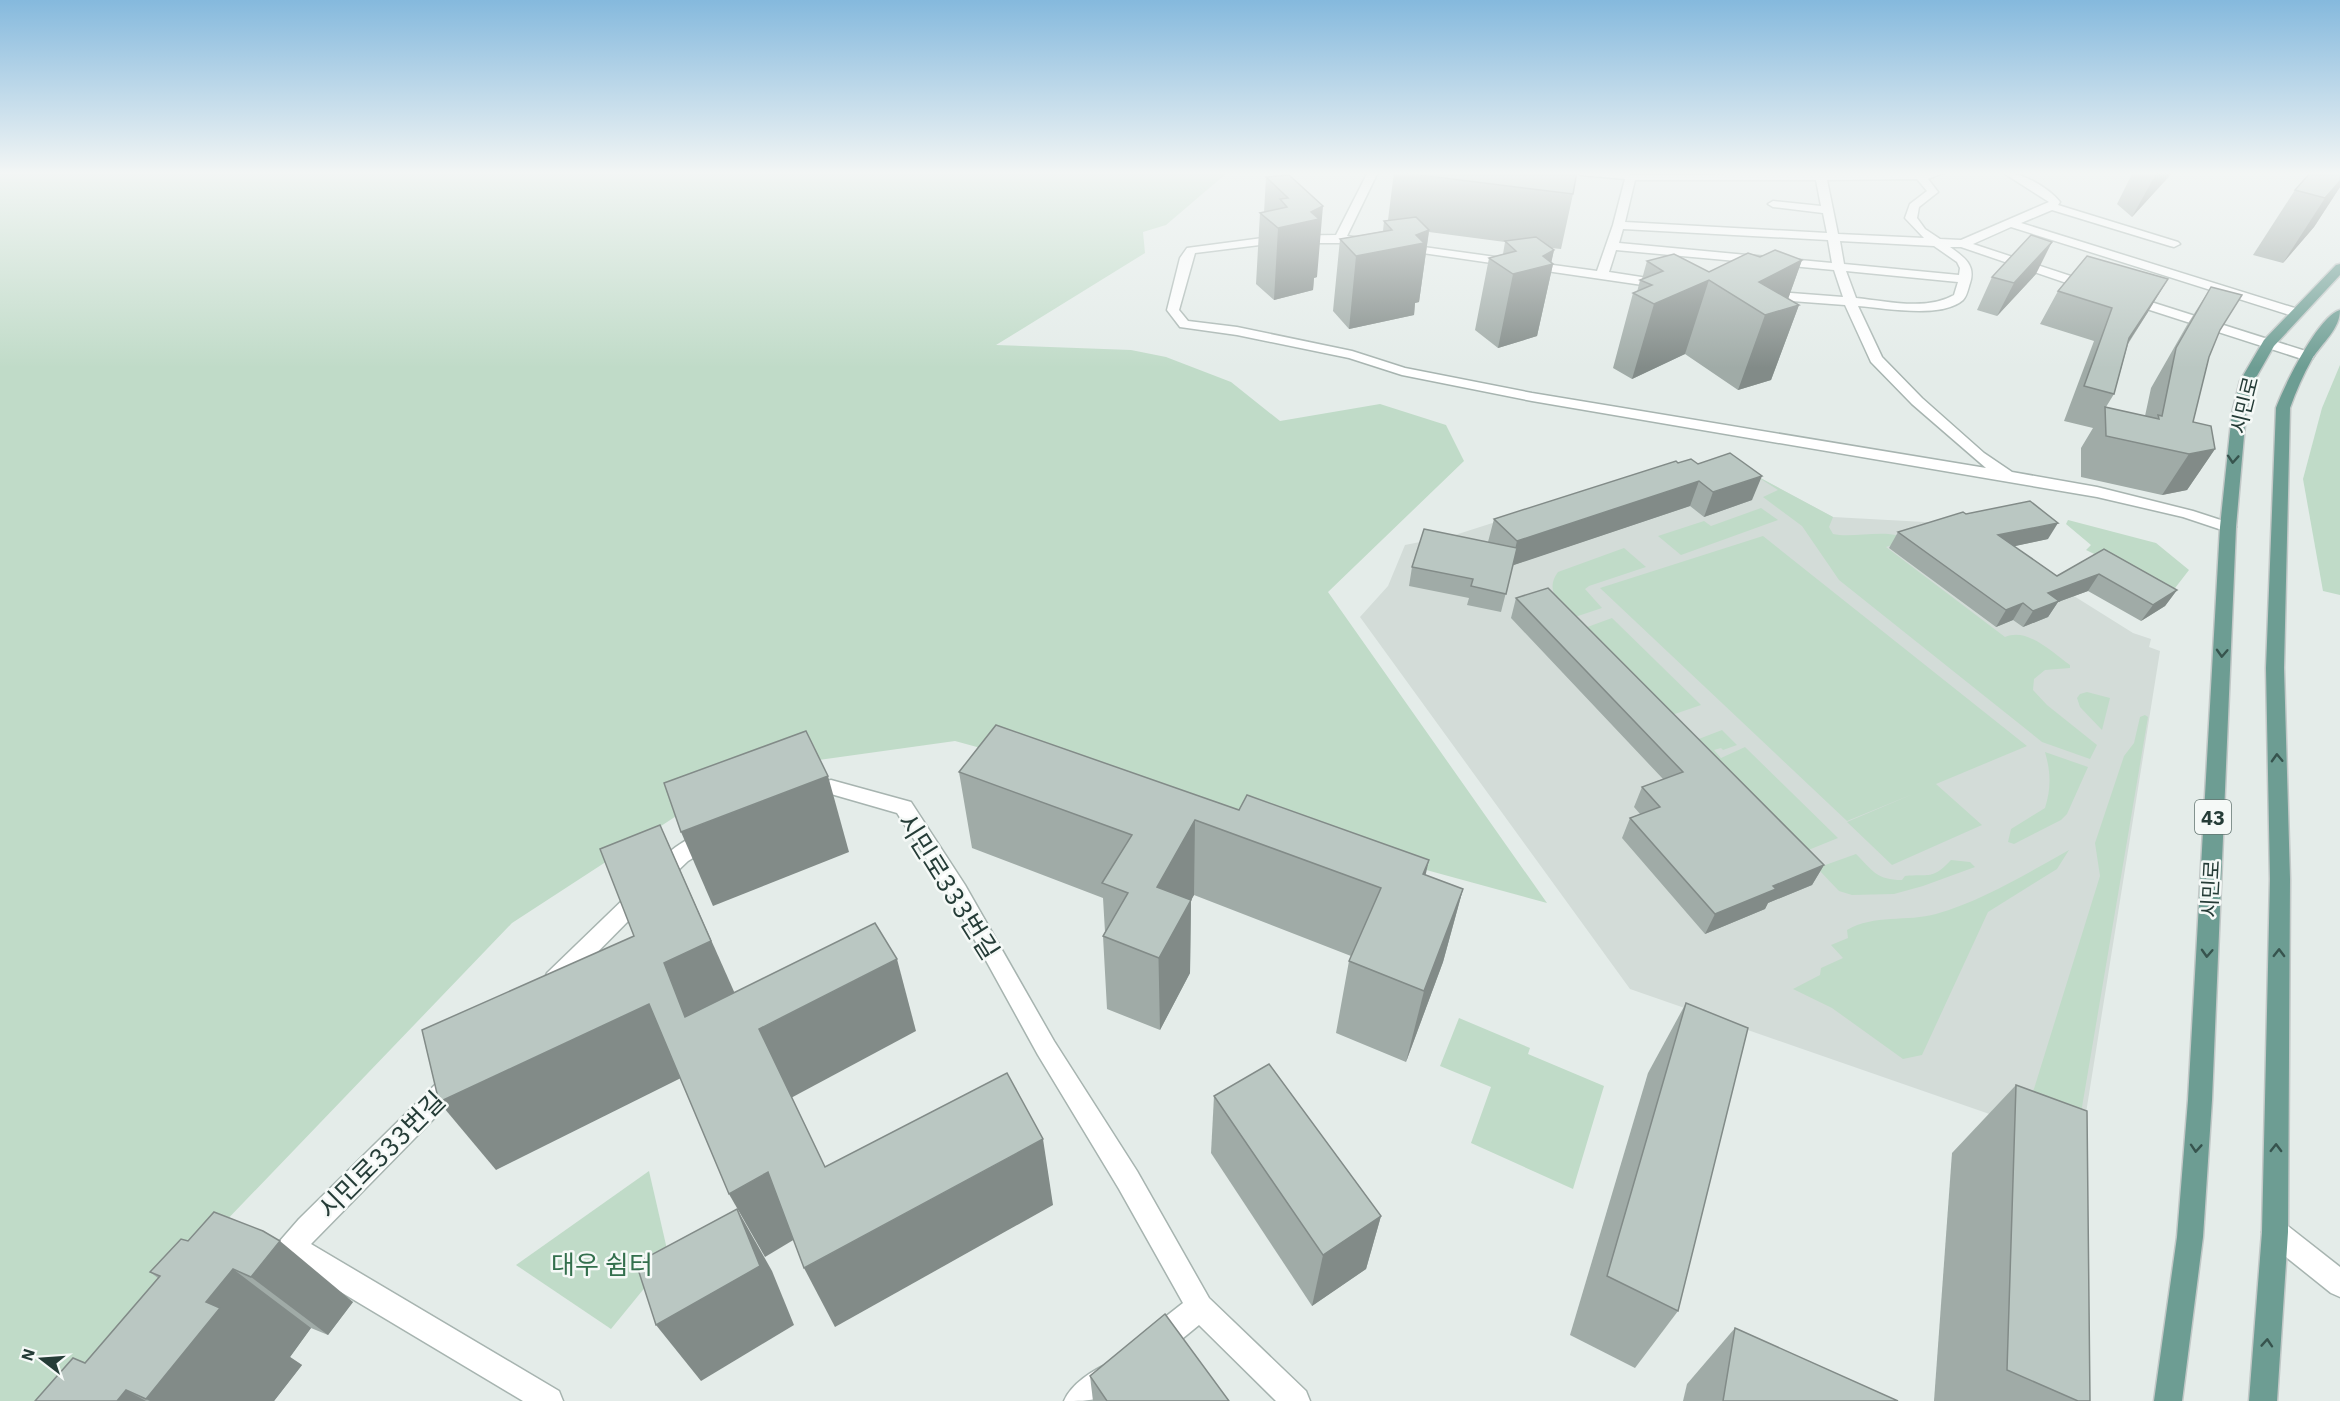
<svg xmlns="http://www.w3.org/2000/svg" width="2340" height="1401" viewBox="0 0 2340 1401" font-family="'IBM Plex Sans','Noto Sans KR',sans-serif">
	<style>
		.built { fill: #d3dcd8 }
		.green { fill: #c0dbc8 }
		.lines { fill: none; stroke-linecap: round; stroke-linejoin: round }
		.minor-casing { stroke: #a7b4b0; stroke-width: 3 }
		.major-casing { stroke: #c2c8c7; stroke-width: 3 }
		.minor { fill: #fff; fill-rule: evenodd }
		.major { fill: #6d9d93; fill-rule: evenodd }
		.wall { fill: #a0aba7 }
		.shaded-wall { fill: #828b88 }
		.building { fill: #bac7c2; stroke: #828b88; stroke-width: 1.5 }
		.oneway { stroke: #37544e }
		.labels { text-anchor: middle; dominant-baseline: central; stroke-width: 5; stroke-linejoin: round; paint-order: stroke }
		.shield { fill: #f5f9f7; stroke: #637571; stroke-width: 1.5 }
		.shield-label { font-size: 20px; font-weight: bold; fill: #253c37 }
		.street-label { font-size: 21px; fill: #253c37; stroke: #f5f9f7 }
		.near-street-label { font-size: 26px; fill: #253c37; stroke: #f5f9f7 }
		.near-park-label { font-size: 26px; fill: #336f4d; stroke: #f5f9f7 }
	</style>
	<rect width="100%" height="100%" fill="#e4ece9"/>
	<path class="built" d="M1753,474L1833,517L1943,523L1956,522L2133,633L2151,639L2149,647L2160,651L2073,1194L1998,1117L1630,989L1360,617L1388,586L1405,545L1455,535L1536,509Z"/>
	<g class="green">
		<path d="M0,172H1228L1166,225L1143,232L1145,253L996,345L1131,350L1166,357L1231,382L1280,421L1380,404L1446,425L1464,461L1328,592L1547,903L955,741L747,770L512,923L102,1350L68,1401H0Z"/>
		<path d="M2340,365V595L2323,591L2303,479L2322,408Z"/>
		<path d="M1753,474L1833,517L1829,527L1833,534C1854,539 1890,527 1907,540L1886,547L2005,637C2027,627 2052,652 2070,665V668L2045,670L2034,679L2033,690L2047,705L2097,745L2090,759L2042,742L1839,580L1802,526L1763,497L1778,490Z"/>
		<path d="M1761,508L1778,520L1681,555L1658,536L1704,521L1711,526Z"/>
		<path d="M2068,520L2156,543L2189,570L2172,592L2086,550L2091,545L2066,524Z"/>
		<path d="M1763,536L2027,746L1936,784L1982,825L1892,865L1847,822L1913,794L1847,821L1600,588Z"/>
		<path d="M1624,548L1646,567L1589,586L1585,589L1602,608L1572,618C1560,603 1544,591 1558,572Z"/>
		<path d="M1612,618L1701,705L1669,716L1582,629Z"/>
		<path d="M2087,692L2110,698L2102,730L2080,707L2077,698L2080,694Z"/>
		<path d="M2145,715L2148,717L2069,1184L2020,1134L2100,876L2095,843L2124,756L2134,743L2140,717Z"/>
		<path d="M1722,730L1737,745L1723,750L1721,748L1714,750L1721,758L1745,747L1838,838L1801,853L1691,742Z"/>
		<path d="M2045,752L2088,767L2067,814L2061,820L2014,844L2008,842L2011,829L2045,808C2051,788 2051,773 2045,752Z"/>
		<path d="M2069,850L2057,869L1988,912L1922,1055L1903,1059L1832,1008L1793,989L1820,975L1821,968L1843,958L1831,945L1848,938L1847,930C1874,914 1907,922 1936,914C1984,900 2026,874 2069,850Z"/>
		<path d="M1856,854C1873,871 1877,880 1902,880L1905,876C1928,873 1932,881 1951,860L1970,862L1975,867L1923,886L1894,894L1852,895L1839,891L1817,868Z"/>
		<path d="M1459,1018L1530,1048L1528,1054L1604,1086L1573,1189L1471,1143L1491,1087L1440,1066Z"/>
		<path d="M649,1171L669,1258L611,1329L516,1265Z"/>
	</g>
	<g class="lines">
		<defs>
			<g id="minor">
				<path d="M1368,172H1378L1347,236L1367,239V243H1277L1195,253L1179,310L1188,321L1237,327L1352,351L1405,368L1532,393L1986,468L1912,404L1871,362L1845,305L1765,299L1759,295L1765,291L1843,297L1834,270L1616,250L1609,272L1667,281V287L1663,288L1402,250L1396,247L1402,244L1597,271L1613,225L1625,179L1581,175L1576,172L1644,175L1945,172L1928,179L1938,192L1919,207L1917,218L1925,229L1940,239L1961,240L2049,202L2002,172C2021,172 2048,187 2060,202L2058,205L2178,242L2180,244L2174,247L2170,246L2052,210L2021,223L2301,310L2303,313L2301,316H2293L2011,227L1973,244L2095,284V290H2087L1961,247H1950C1964,257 1976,265 1970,283C1968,289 1967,296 1963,300C1941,319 1885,308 1858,306L1882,357L1922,398L1984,453L2012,472L2097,487L2193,511L2233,524L2236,527L2233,530L2228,532L2183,517L2097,497L1532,401L1402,375L1349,358L1237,335L1180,327L1167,310L1180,258L1187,248L1277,236L1336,235ZM1917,179L1927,191L1910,204L1905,218L1924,238L1838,234L1827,180ZM1635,180H1816L1821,206L1773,201L1768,204L1773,207L1823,213L1827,233L1625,222ZM1623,229L1828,240L1832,263L1619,243ZM1840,241L1934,246L1957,262L1960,268L1959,275L1844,264ZM1846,271L1958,282L1954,295C1926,311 1886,301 1856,298Z"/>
				<path d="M2129,295L2312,353L2314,356L2312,359H2302L2125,302L2123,299L2125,296Z"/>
				<path d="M831,780L911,802L965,885L1054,1041L1137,1171L1209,1298L1306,1391L1310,1401H1276L1199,1325L1166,1352L1156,1356L1146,1352L1142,1342L1146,1332L1183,1303L1119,1189L1038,1055L951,897L897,813L831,794L809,799L802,797L799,792L802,787Z"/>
				<path d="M711,829L718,831L721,837L718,843L688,861L666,882L659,884L652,882L649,876C659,855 689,836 711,829Z"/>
				<path d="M640,888L647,890L650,896L647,902L563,987L555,989L547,987L544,980L547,973L633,890Z"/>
				<path d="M455,1070L463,1073L467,1081L463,1089L311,1244L559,1391L563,1401H523L294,1264L283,1276L274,1280L265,1276L261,1267L265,1258L299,1219L447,1073Z"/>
				<path d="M2275,1219L2284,1223L2340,1267V1297L2331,1293L2266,1241L2262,1232L2266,1223Z"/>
				<path d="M1110,1363L1120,1367L1124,1377C1112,1401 1090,1401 1064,1401C1071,1384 1093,1370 1110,1363Z"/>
			</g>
			<g id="major">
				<path d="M2340,264V275L2274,346L2254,381L2246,413L2236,527L2212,1100L2203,1237L2182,1401H2154L2177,1237L2188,1100L2220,527L2232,413L2240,381L2264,340L2336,265Z"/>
				<path d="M2340,310C2340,329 2322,343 2312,359C2303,375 2296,391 2290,408L2284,668L2290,879L2288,1232L2277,1401H2249L2262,1232L2270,879L2266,668L2276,408C2284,386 2318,316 2340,310Z"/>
			</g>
		</defs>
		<use href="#minor" class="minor-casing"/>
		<use href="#major" class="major-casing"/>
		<use href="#minor" class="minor"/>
		<use href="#major" class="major"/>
	</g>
	<g class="wall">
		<path d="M1394,172L1573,194L1561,249L1551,248L1554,250L1551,262L1553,264L1537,336L1498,348L1475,330L1489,258L1503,254L1505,242L1429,232L1419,302L1415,303L1414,315L1349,329L1333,311L1340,239L1383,231L1384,221L1388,220Z"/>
		<path d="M2133,172H2173L2132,217L2117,204Z"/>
		<path d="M2340,172V187L2314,227L2283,263L2253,255L2295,190Z"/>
		<path d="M1289,175L1317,277L1314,278L1313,290L1274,300L1256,284L1260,213H1264L1266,177Z"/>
		<path d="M1760,257L1802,260L1788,299L1799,305L1771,380L1738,390L1685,354L1632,379L1613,368L1633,293L1637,292L1640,280L1642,279L1647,261L1709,272Z"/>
		<path d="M2036,274L1997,316L1977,310L1992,277Z"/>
		<path d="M2211,287L2220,330L2209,357L2193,422L2215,449L2187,490L2162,495L2081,477V448L2093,428L2064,421L2094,341L2040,324L2058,291L2148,312L2128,344L2114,394L2106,407L2145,416L2151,388L2187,325Z"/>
		<path d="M1678,463L1752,500L1704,517L1690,506L1513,565L1501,612L1467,605L1469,598L1409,586L1412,567L1488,542L1494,519Z"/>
		<path d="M1966,514L2048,539L2014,546L2057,576L2104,549L2177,590L2165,606L2141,621L2088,591L2058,602L2048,617L2023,627L2013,620L1996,627L1889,548L1898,532Z"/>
		<path d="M1516,598L1824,865L1812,885L1768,903L1765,909L1705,934L1622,838L1630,818L1640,814L1634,807L1642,787L1663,779L1511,618Z"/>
		<path d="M996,725L1463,889L1443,962L1406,1062L1336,1033L1349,961L1351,956L1194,895L1191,900L1190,973L1160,1030L1107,1009L1103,936L1105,932L1103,898L972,848L959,772Z"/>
		<path d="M1686,1003L1678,1311L1635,1368L1570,1335L1648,1073Z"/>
		<path d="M2016,1085L2090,1401H1934L1952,1153Z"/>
		<path d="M1214,1096L1381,1216L1366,1269L1312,1306L1211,1153Z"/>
		<path d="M188,1241L353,1302L328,1335L311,1328L290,1357L302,1365L274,1401H35L85,1363L158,1278L150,1272Z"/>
		<path d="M1735,1328L1898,1401H1683L1687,1384Z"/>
		<path d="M1090,1376L1229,1401H1093Z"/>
	</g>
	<g class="shaded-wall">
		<path d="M2157,172H2173L2132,217Z"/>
		<path d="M2340,181V187L2314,227L2283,263L2325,198Z"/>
		<path d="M1323,206L1317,277L1314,278L1313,290L1274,300L1278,228Z"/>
		<path d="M1429,230L1419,302L1415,303L1414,315L1349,329L1356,256Z"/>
		<path d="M2052,242L2036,274L1997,316L2014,283Z"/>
		<path d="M1554,250L1551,264H1553L1537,336L1498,348L1513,274Z"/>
		<path d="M1802,260L1784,310L1799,305L1771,380L1738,390L1765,315L1759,282Z"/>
		<path d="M2168,279L2148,312L2109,372L2129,338Z"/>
		<path d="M1709,280L1685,354L1632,379L1654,304Z"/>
		<path d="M2215,449L2187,490L2162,495L2189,454Z"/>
		<path d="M1762,476L1752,500L1704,517L1713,492Z"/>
		<path d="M1699,481L1690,506L1511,566L1517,541Z"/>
		<path d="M2058,523L2048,539L1988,552L1998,535Z"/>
		<path d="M2099,574L2088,591L2058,602L2048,617L2023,627L2033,611L2048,593Z"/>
		<path d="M2177,590L2165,606L2141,621L2153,605Z"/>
		<path d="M2023,603L2013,620L1996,627L2006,610Z"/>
		<path d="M828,776L849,852L713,906L681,832Z"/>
		<path d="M1195,820L1194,895L1183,915L1191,900L1190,973L1160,1030L1157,887Z"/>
		<path d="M660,825L744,1014L685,1017L664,963Z"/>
		<path d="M1429,860L1412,934L1423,874Z"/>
		<path d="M1824,865L1812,885L1768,903L1765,909L1705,934L1715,914L1773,886Z"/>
		<path d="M1463,889L1443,962L1406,1062L1424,991Z"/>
		<path d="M897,959L916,1031L789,1099L759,1029Z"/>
		<path d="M649,1004L687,1075L496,1170L439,1102Z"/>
		<path d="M1043,1139L1053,1205L835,1327L804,1268Z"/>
		<path d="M768,1172L800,1236L765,1257L729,1194Z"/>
		<path d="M737,1209L772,1271L794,1325L701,1381L656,1325Z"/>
		<path d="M1381,1216L1366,1269L1312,1306L1323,1255Z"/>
		<path d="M280,1241L353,1302L328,1335L251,1277Z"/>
		<path d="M233,1269L311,1328L290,1357L302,1365L274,1401H150L146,1399L206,1302Z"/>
		<path d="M126,1390L146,1401H117Z"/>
	</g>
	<g class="building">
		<path d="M1396,172H1577L1573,194Z"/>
		<path d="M2311,172H2340V181L2325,198L2295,190Z"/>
		<path d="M1289,175L1323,206L1311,212L1319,219L1278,228L1260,213L1287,207L1280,199L1288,198L1266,177Z"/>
		<path d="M1416,217L1429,230L1416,235L1424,243L1356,256L1340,239L1392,230L1384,221Z"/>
		<path d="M2031,235L2052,242L2014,283L1992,277Z"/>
		<path d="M1536,237L1554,250L1543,256L1553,264L1513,274L1489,258L1516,251L1505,241Z"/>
		<path d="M1775,250L1802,260L1759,282L1799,305L1765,315L1709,280L1654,304L1633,293L1652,285L1640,280L1663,271L1647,261L1674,254L1709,272L1748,253L1760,257Z"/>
		<path d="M2087,256L2168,279L2129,338L2114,394L2084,386L2112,308L2058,291Z"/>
		<path d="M2211,287L2242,295L2220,330L2209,357L2193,422L2211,426L2215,449L2189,454L2106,436L2105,407L2159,419L2158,415L2162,416L2176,348Z"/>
		<path d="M1730,453L1762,476L1713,492L1699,481L1517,541L1494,519L1676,461L1678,463L1691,459L1698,464Z"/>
		<path d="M2030,501L2058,523L1998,535L2057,576L2104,549L2177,590L2153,605L2099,574L2048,593L2059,601L2033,611L2023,603L2006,610L1898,532L1963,512L1966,514Z"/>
		<path d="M1424,529L1517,548L1506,594L1471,586L1473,579L1412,567Z"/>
		<path d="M1548,588L1824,865L1773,886L1776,889L1715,914L1630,818L1660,807L1642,787L1683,772L1516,598Z"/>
		<path d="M996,725L1239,810L1247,795L1429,860L1423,874L1463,889L1424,991L1349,961L1381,888L1195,820L1157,887L1191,900L1159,958L1103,936L1128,893L1102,883L1132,835L959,772Z"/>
		<path d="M806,731L828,776L681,832L664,783Z"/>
		<path d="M660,825L711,941L664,963L685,1017L875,923L897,959L759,1029L825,1167L1007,1073L1043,1139L804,1268L768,1172L729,1194L649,1004L439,1102L422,1030L634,936L600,849Z"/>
		<path d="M1686,1003L1748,1028L1678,1311L1607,1276Z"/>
		<path d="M1269,1064L1381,1216L1323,1255L1214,1096Z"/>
		<path d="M2016,1085L2087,1111L2090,1401H2078L2007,1370Z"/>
		<path d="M737,1209L760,1266L656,1325L636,1263Z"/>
		<path d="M214,1212L263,1231L280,1241L251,1277L233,1269L206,1302L220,1308L146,1399L126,1390L117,1401H35L73,1358L85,1363L160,1276L150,1272L181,1239L188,1241Z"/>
		<path d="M1165,1314L1229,1401H1107L1090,1376Z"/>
		<path d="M1735,1328L1898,1401H1723Z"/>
	</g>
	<defs><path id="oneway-chevron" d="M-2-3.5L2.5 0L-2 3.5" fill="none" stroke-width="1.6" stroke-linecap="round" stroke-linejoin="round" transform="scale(1.5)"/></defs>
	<g class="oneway">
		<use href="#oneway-chevron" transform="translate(2233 459) rotate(94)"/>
		<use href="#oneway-chevron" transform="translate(2222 653) rotate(93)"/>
		<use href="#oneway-chevron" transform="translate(2277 758) rotate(-92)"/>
		<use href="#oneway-chevron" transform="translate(2207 953) rotate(93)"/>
		<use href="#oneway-chevron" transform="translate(2279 953) rotate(-89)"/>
		<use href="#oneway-chevron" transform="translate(2196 1148) rotate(94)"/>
		<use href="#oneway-chevron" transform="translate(2276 1148) rotate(-89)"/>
		<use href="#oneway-chevron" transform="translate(2267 1343) rotate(-86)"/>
	</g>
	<linearGradient id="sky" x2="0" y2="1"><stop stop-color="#85b9dd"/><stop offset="0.47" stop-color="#f3f6f5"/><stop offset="1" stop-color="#f3f6f5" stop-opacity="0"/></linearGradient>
	<rect width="2340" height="368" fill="url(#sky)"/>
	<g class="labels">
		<rect class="shield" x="2195" y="800" width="36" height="34" rx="4.5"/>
		<g class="shield-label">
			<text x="2213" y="817">43</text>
		</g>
		<g class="street-label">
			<text transform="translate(2244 405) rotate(-76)">시민로</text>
			<text transform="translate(2210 889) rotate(-87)">시민로</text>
		</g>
		<g class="near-street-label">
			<text transform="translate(949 886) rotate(58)">시민로333번길</text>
			<text transform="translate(381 1154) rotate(-45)">시민로333번길</text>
		</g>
		<g class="near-park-label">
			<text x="602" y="1264">대우 쉼터</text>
		</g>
	</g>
	<g transform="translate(42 1359) rotate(287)" stroke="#f5f9f7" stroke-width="4.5" paint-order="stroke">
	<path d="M0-4.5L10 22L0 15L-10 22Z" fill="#253c37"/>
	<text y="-9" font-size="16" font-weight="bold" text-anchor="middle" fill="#253c37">N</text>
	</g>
</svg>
